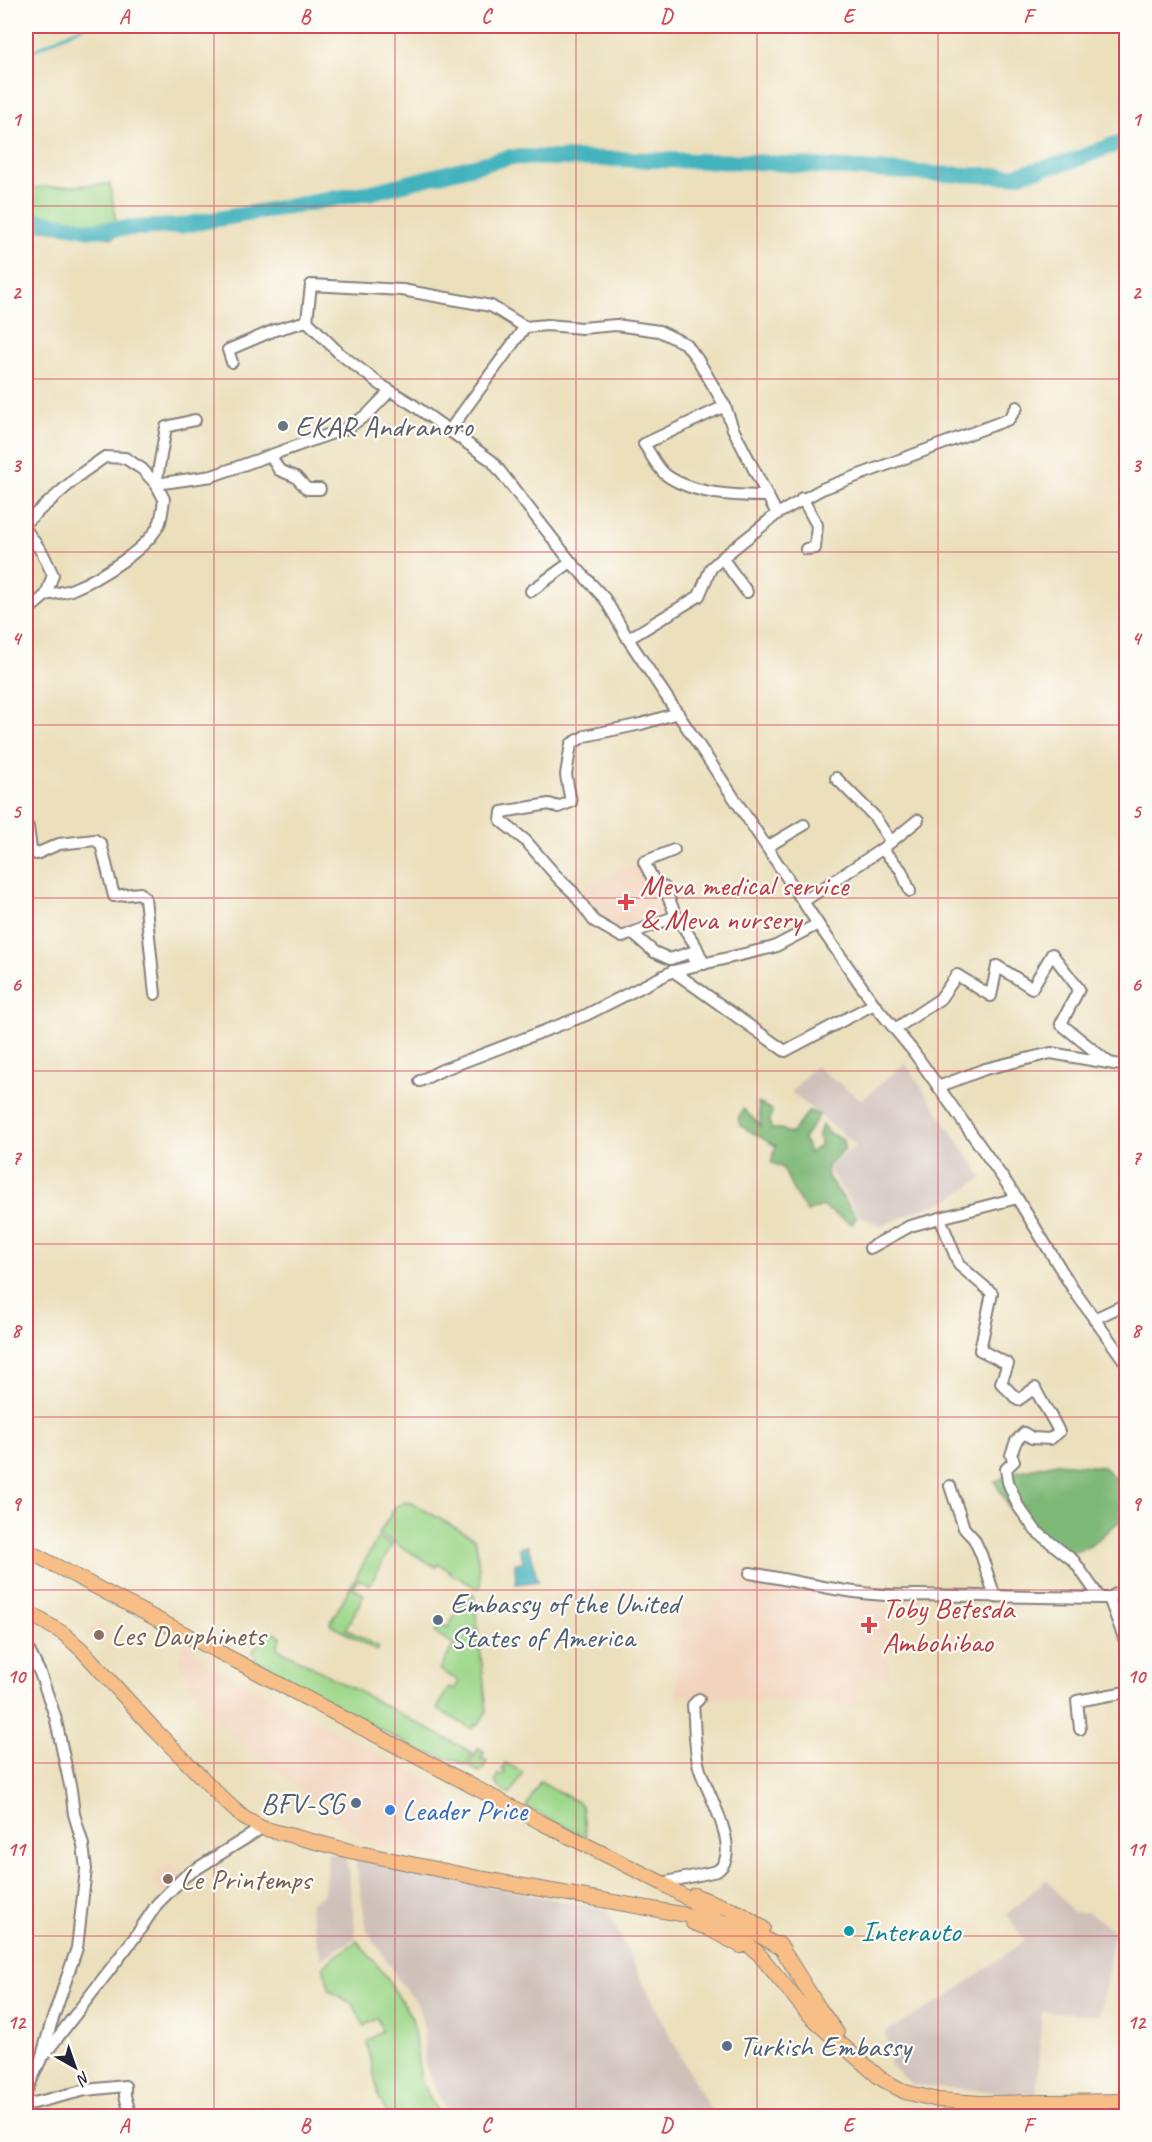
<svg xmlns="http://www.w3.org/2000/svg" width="1152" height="2142" viewBox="0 0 1152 2142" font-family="Caveat,sans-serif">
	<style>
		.built { fill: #f2d4be }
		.industrial { fill: #cfc0ba }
		.green { fill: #9dd78a; stroke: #607c62; stroke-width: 1.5 }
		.forest { fill: #7eb876; stroke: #506d58; stroke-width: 1.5 }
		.water { fill: #43b3bd; stroke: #326a7c; stroke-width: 1.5 }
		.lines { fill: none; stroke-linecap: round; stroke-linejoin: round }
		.stream { stroke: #43b3bd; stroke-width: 3 }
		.canal { stroke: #43b3bd; stroke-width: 10 }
		.river { stroke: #43b3bd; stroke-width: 16 }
		.minor-casing { stroke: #86807c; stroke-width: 14 }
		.major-casing { stroke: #86807c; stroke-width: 16 }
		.minor { stroke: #fff; stroke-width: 10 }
		.major { stroke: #f7be87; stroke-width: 14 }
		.grid { fill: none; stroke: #d1495b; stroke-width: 1.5; stroke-opacity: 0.55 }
		.worship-dot { fill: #6b7280; stroke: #fdfcf7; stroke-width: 2 }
		.health-dot { fill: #e0444e; stroke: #fdfcf7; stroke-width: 2 }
		.service-dot { fill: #5c6f8a; stroke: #fdfcf7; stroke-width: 2 }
		.education-dot { fill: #8d6e63; stroke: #fdfcf7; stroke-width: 2 }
		.shop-dot { fill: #3f7fe0; stroke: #fdfcf7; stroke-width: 2 }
		.culture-dot { fill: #0f9aa8; stroke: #fdfcf7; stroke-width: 2 }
		.labels { text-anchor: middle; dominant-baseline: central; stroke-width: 4.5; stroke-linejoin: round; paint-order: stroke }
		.worship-label { font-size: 30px; fill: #5b616d; stroke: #fdfcf7; text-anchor: start }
		.health-label { font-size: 30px; fill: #be3a42; stroke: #fdfcf7; text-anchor: start }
		.service-label { font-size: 30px; fill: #4e5e75; stroke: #fdfcf7; text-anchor: start }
		.education-label { font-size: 30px; fill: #785e54; stroke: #fdfcf7; text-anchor: start }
		.shop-label { font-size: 30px; fill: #366cbe; stroke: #fdfcf7; text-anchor: start }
		.culture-label { font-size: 30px; fill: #0d838f; stroke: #fdfcf7; text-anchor: start }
		.neatline { fill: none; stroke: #d1495b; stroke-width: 2 }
		.grid-label { font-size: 20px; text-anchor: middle; font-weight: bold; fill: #d1495b }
	</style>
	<rect width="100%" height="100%" fill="#fdfcf7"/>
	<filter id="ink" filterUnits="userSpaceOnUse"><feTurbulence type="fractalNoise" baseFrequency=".0167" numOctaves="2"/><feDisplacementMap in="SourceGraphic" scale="12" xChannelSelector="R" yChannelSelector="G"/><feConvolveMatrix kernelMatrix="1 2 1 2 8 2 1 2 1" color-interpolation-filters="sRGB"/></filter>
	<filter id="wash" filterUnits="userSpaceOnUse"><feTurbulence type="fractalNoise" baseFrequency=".008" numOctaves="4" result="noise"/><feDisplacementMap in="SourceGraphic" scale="24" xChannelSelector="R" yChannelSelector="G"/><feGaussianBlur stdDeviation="1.35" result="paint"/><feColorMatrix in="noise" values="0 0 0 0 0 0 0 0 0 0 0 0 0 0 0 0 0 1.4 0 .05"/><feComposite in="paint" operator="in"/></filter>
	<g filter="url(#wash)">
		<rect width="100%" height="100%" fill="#ebdfbc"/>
		<g class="built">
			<path d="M640,861L660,890L671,914L640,925L631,926L624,932L596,918L578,889Z"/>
			<path d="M727,1565L886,1596L890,1678L860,1677L858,1706L676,1696L681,1618L708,1611L714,1599H725Z"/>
			<path d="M100,1623L112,1636L98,1647L85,1634Z"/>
			<path d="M189,1644L204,1661L217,1669L437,1785L459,1806L447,1859L356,1838L355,1834L212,1718L203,1710L178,1659L183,1647Z"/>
			<path d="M171,1863L185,1878L165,1895L152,1880Z"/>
		</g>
		<g class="industrial">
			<path d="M905,1063L983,1178L949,1199L881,1226L859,1215L828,1168L856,1145L791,1092L815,1066L862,1100Z"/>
			<path d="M346,1852L356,1938L321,1959L309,1904L324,1893L328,1853Z"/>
			<path d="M355,1859L607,1910L679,2054L714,2116H449L425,2065L424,2030L418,2004L401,1984L367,1930Z"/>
			<path d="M1047,1879L1072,1912H1088L1115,1931L1100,2015L1042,2011L1036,2095L913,2085L890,2065L885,2032L944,1999L1024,1941L1007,1914Z"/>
		</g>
		<g class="green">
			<path d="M110,184L118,235L113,238L44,230L26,232V190L30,188Z"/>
			<path d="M405,1502L412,1503L472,1537L476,1541L481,1587L477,1588L449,1573L450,1571L438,1564L436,1567L379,1534L395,1507Z"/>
			<path d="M378,1537L392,1545L370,1585L359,1579L357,1582L354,1581Z"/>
			<path d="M353,1582L355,1584L353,1588L364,1595L346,1629L379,1647L377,1651L330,1624Z"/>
			<path d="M472,1593L474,1594L487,1711L478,1725L475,1724L472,1729L437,1709L449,1687L455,1689L459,1681L440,1670L454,1644L435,1633L440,1624L448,1628L463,1601L467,1603Z"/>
			<path d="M269,1630L281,1637L277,1648L473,1753L466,1765L452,1759L420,1751L279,1675L256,1659L253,1651L263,1635Z"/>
			<path d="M478,1749L484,1752L481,1758L487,1761L483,1769L478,1772L469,1766Z"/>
			<path d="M505,1763L523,1772L510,1795L498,1787L495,1781L498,1774L502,1776L505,1772L502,1769Z"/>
			<path d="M540,1781L582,1805L586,1838L526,1807Z"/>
			<path d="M357,1941L385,1975L412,2018L421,2082L440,2116H388L379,2097L367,2042L382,2031L377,2018L364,2026L353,2004L330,1991L323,1966Z"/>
		</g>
		<g class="forest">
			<path d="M758,1103L772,1110L770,1120L771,1129H781L791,1134L809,1111L819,1115C815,1124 808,1129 804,1138L809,1153L820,1146L819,1134L822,1125L829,1133L844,1141V1150L827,1166L828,1177L857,1217L852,1224L822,1206L807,1212L794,1192L783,1168L771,1162L776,1146L741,1126L738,1119L743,1109L761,1126Z"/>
			<path d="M1057,1463L1103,1467L1126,1488L1122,1519L1090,1546L1067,1555L1040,1545L1010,1509L995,1482L1011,1473Z"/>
		</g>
		<path class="water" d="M528,1546L538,1581L516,1584L515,1564L524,1561L519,1548Z"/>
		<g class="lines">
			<path class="stream" d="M26,54L84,26"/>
			<path class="canal" d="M26,26H27"/>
			<path class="river" d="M26,218L90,230L178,226L372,192L510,157L755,162L935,174L1011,176L1072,161L1126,140"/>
		</g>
	</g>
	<g filter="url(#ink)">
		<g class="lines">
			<defs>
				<g id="minor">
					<path d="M307,321L311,285L402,290L491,306L525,327L547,325L582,328L616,325L659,331L686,344L698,360L725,406L733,429L777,514"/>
					<path d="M232,362L228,350L275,330L307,321L339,353L381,385L412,404L492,461L571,562L605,599L628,639L818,924L874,1004L913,1051L1017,1198L1073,1289L1126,1363"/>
					<path d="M725,406L644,444C651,454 657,468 666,475C694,495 736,496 768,496"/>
					<path d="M449,431L525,327"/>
					<path d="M271,456L279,470L296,477L307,489H320"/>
					<path d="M802,498L817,525L815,548L806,549"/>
					<path d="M26,522L82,473L105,457L125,458L142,469L156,484L212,476L347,428L368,414L390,391"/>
					<path d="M26,530L43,554L53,575L46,595L26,612"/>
					<path d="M722,558L747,592"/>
					<path d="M531,591L571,562"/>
					<path d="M46,595C54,593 65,593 73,589C98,579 150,548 160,522C162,515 163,507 164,499L156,484L166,427L195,420"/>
					<path d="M628,639L699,596L711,568L722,558L777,514L822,489L1009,419L1017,407"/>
					<path d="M836,778L874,816L891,842"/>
					<path d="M26,827H28L31,850L36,854L59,844L95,840L101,844L114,896L140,893L145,898L155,994"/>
					<path d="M767,847L804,825"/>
					<path d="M882,849L901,870L910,891"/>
					<path d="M674,850L644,862L656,885L664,887L676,916L696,946L704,964"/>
					<path d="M804,901L882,849L918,820"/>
					<path d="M676,916L622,937L594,921L573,892L559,879L526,841L501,821L502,812L549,804L558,807L571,802L566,775L571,744L585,736L641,724L678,713"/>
					<path d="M632,933L654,952L670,959L692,952L694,960L698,961"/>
					<path d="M673,971L785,1051L874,1004"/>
					<path d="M895,1029L940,999L957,975L991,996L997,966L1032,988L1052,954L1079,989L1061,1024L1108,1062"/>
					<path d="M420,1081L442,1070L586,1015L673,971L774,947L818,924"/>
					<path d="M938,1087L985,1069L1051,1053L1126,1066"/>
					<path d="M940,1218L1017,1198"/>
					<path d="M870,1248L910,1226L940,1218L959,1265L992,1293L980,1350L1008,1364L1001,1383L1018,1400L1035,1388C1042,1404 1052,1416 1059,1432L1050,1439L1032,1438L1024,1433L1016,1441L1011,1455L1014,1461L1006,1469L1008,1482L1018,1506L1036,1531L1074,1561L1100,1598"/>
					<path d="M1094,1319L1126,1304"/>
					<path d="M950,1486L964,1528L974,1539L981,1554L995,1597"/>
					<path d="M750,1573C805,1582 859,1598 915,1595L1100,1598H1109L1126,1588"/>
					<path d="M1109,1598L1126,1643"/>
					<path d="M26,1645L40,1673L55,1716L71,1790L74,1814L83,1845L86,1869L77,1948L51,2024L41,2059L26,2092"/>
					<path d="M1080,1729L1077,1701L1126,1692"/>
					<path d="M662,1883L717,1871C745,1852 705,1790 699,1767C694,1747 695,1725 693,1705L699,1699"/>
					<path d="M45,2054L135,1937L157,1904L185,1876L262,1828"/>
					<path d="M26,2105L86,2090L125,2086V2096L131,2116"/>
				</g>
				<g id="major">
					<path d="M26,1550L544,1824L662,1883L703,1908L758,1953L805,2010L825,2030L880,2078L905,2092L938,2100L980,2103L1126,2101"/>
					<path d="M26,1611L64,1634L82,1650L153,1728L226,1802L244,1818L262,1828L350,1851L479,1878L720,1921L745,1927L783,1949"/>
					<path d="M694,1895L740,1913L763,1928"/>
					<path d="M693,1923L707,1928L741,1946"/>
					<path d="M779,1944L819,2008L837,2033"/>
				</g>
			</defs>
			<use href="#minor" class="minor-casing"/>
			<use href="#major" class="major-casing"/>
			<use href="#minor" class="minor"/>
			<use href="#major" class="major"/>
		</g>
	</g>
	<path class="grid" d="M214,26V2116M395,26V2116M576,26V2116M757,26V2116M938,26V2116M26,206H1126M26,379H1126M26,552H1126M26,725H1126M26,898H1126M26,1071H1126M26,1244H1126M26,1417H1126M26,1590H1126M26,1763H1126M26,1936H1126"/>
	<circle class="worship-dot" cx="283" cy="426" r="6"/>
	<g class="health-dot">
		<path d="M623 893h6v6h6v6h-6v6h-6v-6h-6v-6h6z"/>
		<path d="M866 1616h6v6h6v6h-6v6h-6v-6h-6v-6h6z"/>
	</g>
	<g class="service-dot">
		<circle cx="438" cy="1620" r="6"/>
		<circle cx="356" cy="1803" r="6"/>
		<circle cx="727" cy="2046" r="6"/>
	</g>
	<g class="education-dot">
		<circle cx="99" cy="1635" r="6"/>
		<circle cx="168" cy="1879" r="6"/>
	</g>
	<circle class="shop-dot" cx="390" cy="1810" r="6"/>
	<circle class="culture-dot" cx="849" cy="1931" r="6"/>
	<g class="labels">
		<g class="worship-label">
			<text x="295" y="426">EKAR Andranoro</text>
		</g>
		<g class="health-label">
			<text x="640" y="885">Meva medical service<tspan x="640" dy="34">&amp; Meva nursery</tspan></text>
			<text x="882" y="1608">Toby Betesda<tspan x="882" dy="34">Ambohibao</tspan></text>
		</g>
		<g class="service-label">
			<text x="450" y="1603">Embassy of the United<tspan x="450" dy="34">States of America</tspan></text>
			<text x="344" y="1803" text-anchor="end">BFV-SG</text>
			<text x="739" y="2046">Turkish Embassy</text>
		</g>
		<g class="education-label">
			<text x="111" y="1635">Les Dauphinets</text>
			<text x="180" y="1879">Le Printemps</text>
		</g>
		<g class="shop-label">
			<text x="402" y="1810">Leader Price</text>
		</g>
		<g class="culture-label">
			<text x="861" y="1931">Interauto</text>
		</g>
	</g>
	<rect width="1152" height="2142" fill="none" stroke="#fdfcf7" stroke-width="66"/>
	<g transform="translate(75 2067) rotate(140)" stroke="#fdfcf7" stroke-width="4.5" paint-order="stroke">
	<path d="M0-4.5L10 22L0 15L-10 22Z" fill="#22223b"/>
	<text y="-9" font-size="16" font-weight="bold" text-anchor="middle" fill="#22223b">N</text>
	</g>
	<rect x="33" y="33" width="1086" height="2076" class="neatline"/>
	<g class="grid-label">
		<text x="124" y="23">A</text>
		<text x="305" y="23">B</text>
		<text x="486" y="23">C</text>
		<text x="666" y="23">D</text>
		<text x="848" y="23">E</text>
		<text x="1028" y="23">F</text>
		<text x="16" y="126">1</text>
		<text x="1136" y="126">1</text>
		<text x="16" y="299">2</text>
		<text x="1136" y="299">2</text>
		<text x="16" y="472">3</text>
		<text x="1136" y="472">3</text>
		<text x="16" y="645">4</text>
		<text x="1136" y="645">4</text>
		<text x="16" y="818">5</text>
		<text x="1136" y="818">5</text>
		<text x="16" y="991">6</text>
		<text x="1136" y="991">6</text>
		<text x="16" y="1164">7</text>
		<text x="1136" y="1164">7</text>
		<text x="16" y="1337">8</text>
		<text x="1136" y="1337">8</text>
		<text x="16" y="1510">9</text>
		<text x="1136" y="1510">9</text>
		<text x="16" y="1683">10</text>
		<text x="1136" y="1683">10</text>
		<text x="16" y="1856">11</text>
		<text x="1136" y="1856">11</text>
		<text x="16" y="2029">12</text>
		<text x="1136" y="2029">12</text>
		<text x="124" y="2132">A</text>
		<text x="305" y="2132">B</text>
		<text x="486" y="2132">C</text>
		<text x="666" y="2132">D</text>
		<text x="848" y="2132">E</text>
		<text x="1028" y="2132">F</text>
	</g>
</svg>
